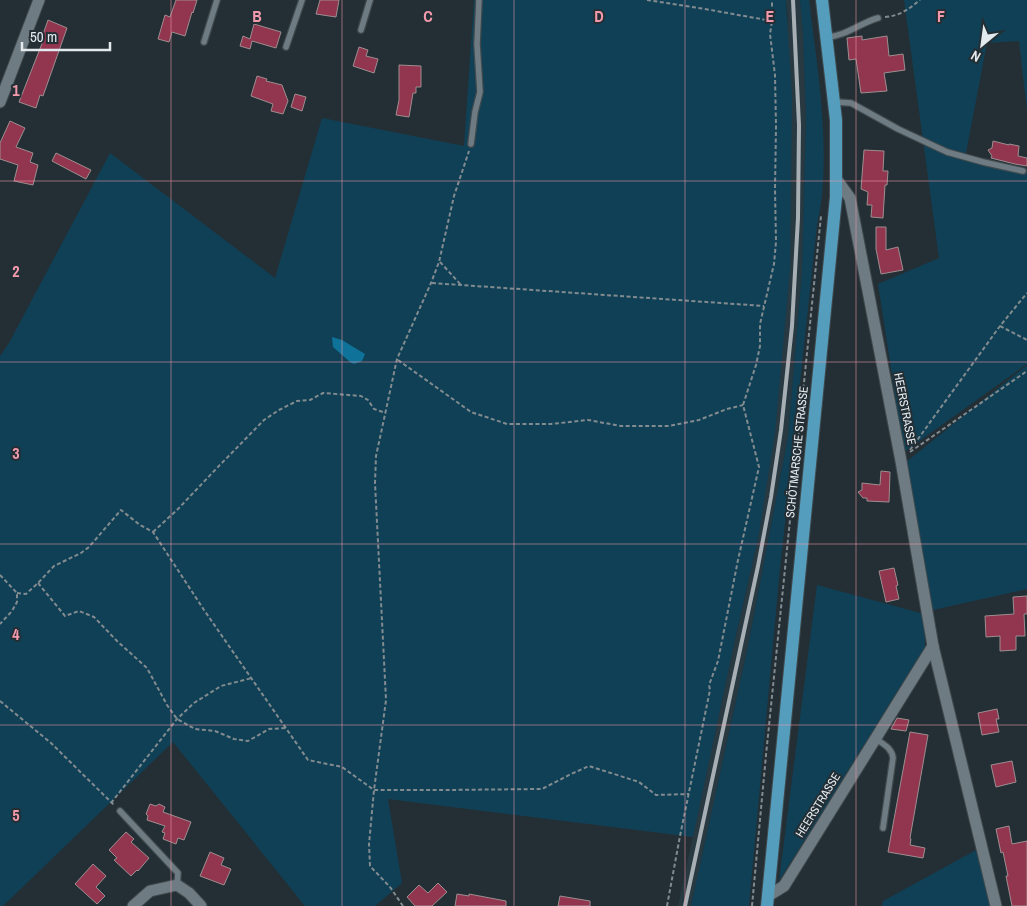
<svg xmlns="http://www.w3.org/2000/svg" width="1027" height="906" viewBox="0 0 1027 906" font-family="'Archivo Narrow',sans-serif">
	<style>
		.built { fill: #283942 }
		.green { fill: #104055 }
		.water { fill: #0f7299 }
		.building { fill: #92354f; stroke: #9d8e90 }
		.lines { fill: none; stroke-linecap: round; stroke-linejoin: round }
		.lane-casing { stroke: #404a4e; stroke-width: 8 }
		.street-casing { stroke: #404a4e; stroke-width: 13 }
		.primary-casing { stroke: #404a4e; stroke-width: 14 }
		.path { stroke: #828b90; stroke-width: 2; stroke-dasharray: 4 2.5; stroke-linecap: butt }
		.lane { stroke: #6e7b82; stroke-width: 5.5 }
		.street { stroke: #6e7b82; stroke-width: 11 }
		.primary { stroke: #549dbd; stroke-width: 12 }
		.rail { stroke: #a7afb4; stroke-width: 4 }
		.grid { fill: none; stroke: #f29aac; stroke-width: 1; stroke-opacity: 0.55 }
		.labels { text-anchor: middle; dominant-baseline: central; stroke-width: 4; stroke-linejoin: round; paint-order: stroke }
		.street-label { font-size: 12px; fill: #e3eaee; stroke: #242f35 }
		.grid-label { font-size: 16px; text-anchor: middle; font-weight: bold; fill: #f29aac; stroke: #242f35; stroke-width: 4; stroke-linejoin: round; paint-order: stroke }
	</style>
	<rect width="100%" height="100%" fill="#242f35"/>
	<path class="built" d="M786,0H800L803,35L806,117L802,271L788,437L748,646L691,906H678L736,635L758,539L788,17Z"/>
	<g class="green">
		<path d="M474,0H786L792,97L790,270L775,433L758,539L736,635L693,837L388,799L402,883L375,906H305L173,742L3,906H0V356L9,343L110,153L275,278L322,118L464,146Z"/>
		<path d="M800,0H809C817,65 828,130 822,195C821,205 819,215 817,225L779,579L749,906H691L748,646L788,437L802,271L806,117L803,35Z"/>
		<path d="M904,0H1027V111L1019,41L987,43L965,158L1027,169V364L904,452L878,284L939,258Z"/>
		<path d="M1027,365V589L933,610L906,462Z"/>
		<path d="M817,585L924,614L925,647L779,881Z"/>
		<path d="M978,849L990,906H882L883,901Z"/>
	</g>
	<path class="water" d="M332,337L342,340L365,354L362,361L354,364L350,362L333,347Z"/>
	<g class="building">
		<path d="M176,0H197L193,13L192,12L185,36L172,32L169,42L158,39L165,15L170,17Z"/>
		<path d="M320,0H339L336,17L316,14Z"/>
		<path d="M48,20L67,28L43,96L40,95L36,108L19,102L43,41L41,40Z"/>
		<path d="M254,24L281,32L276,48L252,41L250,49L240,46L243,36L250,39Z"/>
		<path d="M862,36V40L887,36L889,56L903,54L905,70L884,73L887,91L861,93L856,59L849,60L847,38Z"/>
		<path d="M359,47L368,50L366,56L378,59L374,73L353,66Z"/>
		<path d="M399,65L421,66V87H416V93H413L409,117L396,115L399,100Z"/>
		<path d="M257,76L267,79L266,81L282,85L288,101L283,114L271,111L273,104L251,96Z"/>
		<path d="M295,94L306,97L302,111L291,107Z"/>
		<path d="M10,121L25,128L16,147L33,153L30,162L38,165L33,185L14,181L18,165L0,159V143Z"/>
		<path d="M993,141L1009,145V144L1019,146L1018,156L1027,158V166L1015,164L991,158L992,156L988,150L992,148Z"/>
		<path d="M864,150L884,151L883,171H888L887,185H885L883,218L871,217L872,205H867L868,192L861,189Z"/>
		<path d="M56,153L91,170L86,179L52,161Z"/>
		<path d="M876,227H886V250L898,247L903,270L881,274L876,249Z"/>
		<path d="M881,471L890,472L889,502L867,501V498H863L858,492L862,490V483L880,485Z"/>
		<path d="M894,568L898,585L896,586L899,599L886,602L879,571Z"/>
		<path d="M1027,596V614H1024L1025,636H1016V650L1000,651V636L986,637L985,616L1014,614L1013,597Z"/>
		<path d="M997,709L999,719H996L999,732L982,735L978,713Z"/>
		<path d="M897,718L909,720L906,731L891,729Z"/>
		<path d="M910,732L928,735L910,838L911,839L910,845L925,848L923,858L888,852Z"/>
		<path d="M1012,761L1016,782L996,787L991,765Z"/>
		<path d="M150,804L156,806L159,804L165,807L163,812L191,822L184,840L178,838L176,844L163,839L165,833L162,832L165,826L147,820L148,816L146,814Z"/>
		<path d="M1009,826L1012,844L1027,841V906H1012L1006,876H1008L1003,852L1001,853L996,829Z"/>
		<path d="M126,832L134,839L131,842L149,858L138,871L137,870L131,876L114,860L117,858L109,850Z"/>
		<path d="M210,852L224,858L221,865L231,869L224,885L200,876Z"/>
		<path d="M93,864L106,876L96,887L105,896L97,904L75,884Z"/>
		<path d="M438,883L447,892L432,906H415L407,897L419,885L428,893Z"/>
		<path d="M457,894L469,896V894L506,901V906H455Z"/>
		<path d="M560,896L590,901V906H558Z"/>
	</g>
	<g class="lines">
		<defs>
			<g id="lane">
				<path d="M361,30L370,0"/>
				<path d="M827,37C846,36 860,23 878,18"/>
				<path d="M204,42L217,0"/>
				<path d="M286,47L302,0"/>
				<path d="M835,102L851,103L898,129L947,152L983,162L1023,171"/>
				<path d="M471,144L475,112L480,92L477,44L479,0"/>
				<path d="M876,739C883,744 892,748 893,758L883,828"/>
				<path d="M120,811L178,873L177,885"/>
			</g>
			<g id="street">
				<path d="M0,102L39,0"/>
				<path d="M837,180L850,198L901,461L933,646L996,906"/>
				<path d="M768,896L784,886L933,646"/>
				<path d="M133,906L150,891L177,885L189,893L201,906"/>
			</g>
			<path id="primary" d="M767,906L836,197V120L822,0"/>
		</defs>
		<use href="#lane" class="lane-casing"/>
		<use href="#street" class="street-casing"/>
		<use href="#primary" class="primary-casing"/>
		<g class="path">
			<path d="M647,0L705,9L772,21"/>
			<path d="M885,17C900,16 909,9 920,0"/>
			<path d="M440,262L462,286"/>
			<path d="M432,283L764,306"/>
			<path d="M1000,326L1027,340"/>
			<path d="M398,360L471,412L507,424H551L588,420L621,426H669L699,420L727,409L743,405"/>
			<path d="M910,450L1000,326L1027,293"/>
			<path d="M910,452L1027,371"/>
			<path d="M153,532L178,509L216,469L264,420L279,410L297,401L310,400L323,393L361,396L368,400L374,409L386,413"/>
			<path d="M0,575L17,593V602L12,611L0,624"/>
			<path d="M38,583L65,616L79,611L94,617L117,641L147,668L167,705L177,719L195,729L215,731L234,739L248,741L269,729L286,728"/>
			<path d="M17,593L26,594L38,583L54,566L81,553L89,547L121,510L140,525L153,532L204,610L308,760L342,767L374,790H445L542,789L571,774L589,766L639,782L656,795L689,794"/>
			<path d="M0,701L51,743L115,806"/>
			<path d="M111,803L177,719L194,703L221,686L252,678"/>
			<path d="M403,906L390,887L370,866L369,844L374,790L386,700L375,483L376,456L397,359L431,283L439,262L454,196L469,151"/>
			<path d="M667,906L680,836L710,690L709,685L718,661L738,560L759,467L743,405L756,365L760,346V324L774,264L776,242L775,189L776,126L775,75L770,34L772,21V0"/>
			<path d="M752,906L766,755L821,216"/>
		</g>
		<use href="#lane" class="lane"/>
		<use href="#street" class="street"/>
		<use href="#primary" class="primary"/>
		<path class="rail" d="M685,906L758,566L771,497L781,430L792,326L798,218L799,125L793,0"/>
	</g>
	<path class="grid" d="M171,0V906M342,0V906M514,0V906M685,0V906M856,0V906M0,181H1027M0,362H1027M0,544H1027M0,725H1027"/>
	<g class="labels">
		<g class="street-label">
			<text transform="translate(905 409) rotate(79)">HEERSTRASSE</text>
			<text transform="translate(797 452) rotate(-84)">SCHÖTMARSCHE STRASSE</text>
			<text transform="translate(818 805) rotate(-58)">HEERSTRASSE</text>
		</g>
	</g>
	<g class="grid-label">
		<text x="257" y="22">B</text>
		<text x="428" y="22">C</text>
		<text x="599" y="22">D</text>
		<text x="770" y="22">E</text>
		<text x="941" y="22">F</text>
		<text x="16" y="96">1</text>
		<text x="16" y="277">2</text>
		<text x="16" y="459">3</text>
		<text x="16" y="640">4</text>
		<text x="16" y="821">5</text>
	</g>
	<g transform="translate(982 45) rotate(209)" stroke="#242f35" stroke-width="4" paint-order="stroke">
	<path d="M0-4L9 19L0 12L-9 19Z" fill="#e3eaee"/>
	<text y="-8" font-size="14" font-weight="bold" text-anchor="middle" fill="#e3eaee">N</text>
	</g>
	<path d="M22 42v8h88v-8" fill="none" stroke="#e3eaee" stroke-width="2.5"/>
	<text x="30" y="42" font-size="15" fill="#e3eaee" stroke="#242f35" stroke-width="4" paint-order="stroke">50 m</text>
</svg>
